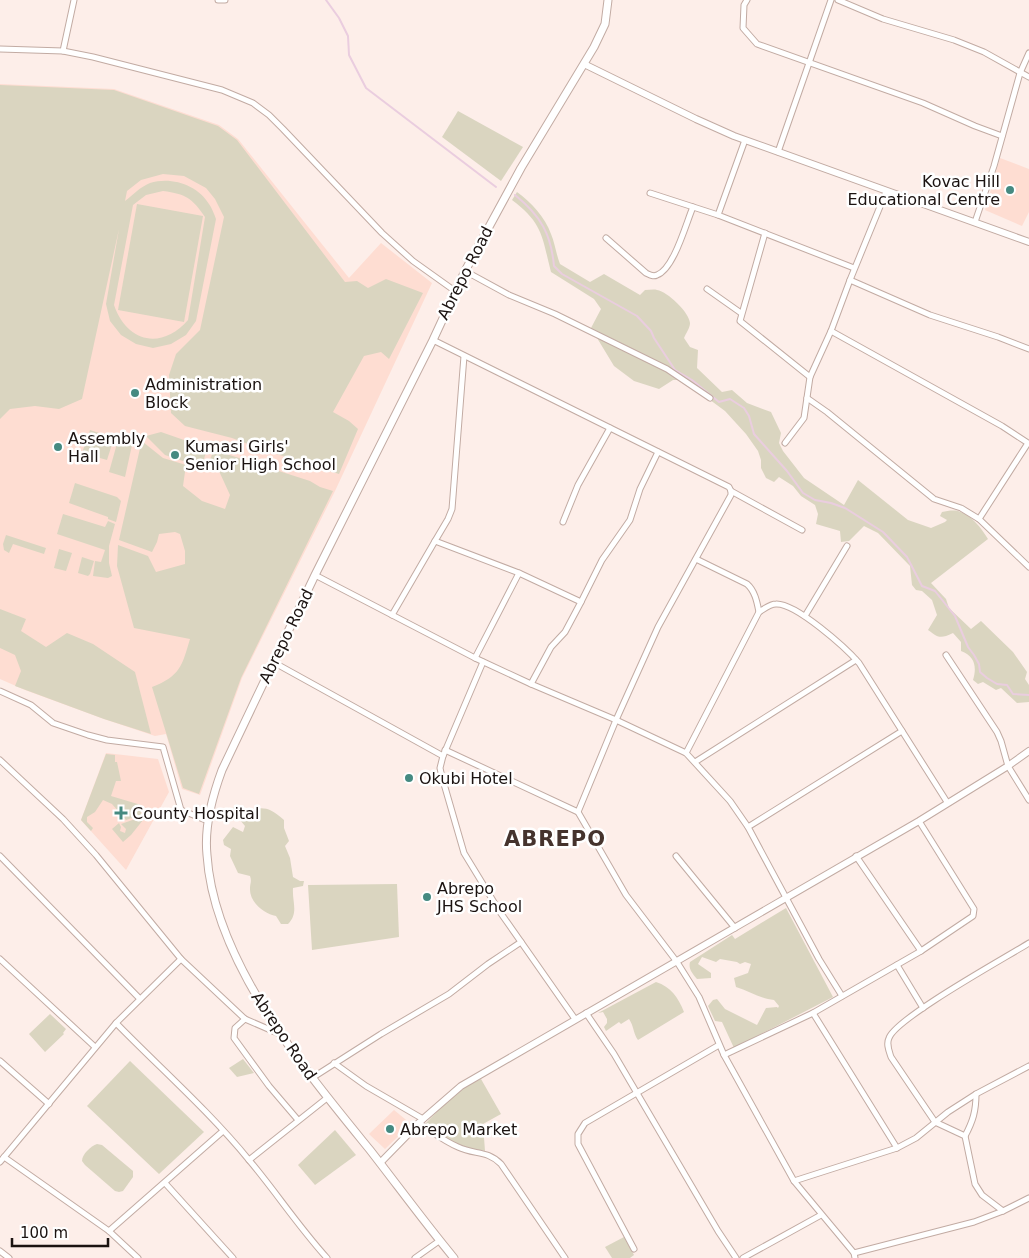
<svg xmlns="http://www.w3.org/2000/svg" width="1029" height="1258" viewBox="0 0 1029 1258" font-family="'DejaVu Sans',sans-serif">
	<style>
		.built { fill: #feddd2 }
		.green { fill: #dad5c0; fill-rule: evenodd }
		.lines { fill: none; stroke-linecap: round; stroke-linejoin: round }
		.stream { stroke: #eacddf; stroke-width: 2 }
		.minor-casing { stroke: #c2aba3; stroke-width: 7 }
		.tertiary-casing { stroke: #c2aba3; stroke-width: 8 }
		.secondary-casing { stroke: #c2aba3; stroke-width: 9 }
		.minor { stroke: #fff; stroke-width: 5 }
		.tertiary { stroke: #fff; stroke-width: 6 }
		.secondary { stroke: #fff; stroke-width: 7 }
		.poi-dot { fill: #458a81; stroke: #fff; stroke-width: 2 }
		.labels { text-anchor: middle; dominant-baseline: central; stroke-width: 5; stroke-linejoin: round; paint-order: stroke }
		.poi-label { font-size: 16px; fill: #1b1311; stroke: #fff; text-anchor: start }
		.street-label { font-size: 16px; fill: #1b1311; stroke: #fff }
		.district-label { font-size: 21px; font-weight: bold; letter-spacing: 1px; fill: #45332d; stroke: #fff }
	</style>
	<rect width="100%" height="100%" fill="#fdeee9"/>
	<g class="built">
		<path d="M0,84L114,89L219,125L238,139L349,278L381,243L432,283L335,491L242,678L200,795L182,789L166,734L155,736L104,719L25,690L0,679Z"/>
		<path d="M1000,158L1029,169V212L1022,226L985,210Z"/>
		<path d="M106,753L158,759L169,792L126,870L81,820Z"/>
		<path d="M394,1110L411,1124L385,1149L369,1134Z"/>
	</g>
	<g class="green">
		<path d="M0,85L114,90L218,126L237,140L345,282L357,281L368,288L386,279L423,293L389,359L381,352L364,356L333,412L349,421L358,429L339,474L264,450L232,438L185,426L171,413L169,375L176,354L200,330L224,217L215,199L206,188L184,176L163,174L141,180L127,191L125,201C133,195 140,187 150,183C171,176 198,185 209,204C212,208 214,214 216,219L196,321L186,335L171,344L153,348L136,344L121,335L110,321L106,304L119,229L82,399L59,409L35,406L10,409L0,419ZM163,191C186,194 192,198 205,217L188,320C162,350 127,343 114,305L133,205L146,195Z"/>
		<path d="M458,111L523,147L501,181L442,137Z"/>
		<path d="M517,192C531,202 545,217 551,234C555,243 556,254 560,264L590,282L604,274L640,295L645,290C649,290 654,289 657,290C668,292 689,312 690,323C690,328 686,333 684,338L690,347L698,350L697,368L722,392L732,390L747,403L771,412L781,433L779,443L783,451L804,478L844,505L858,480L908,520L931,528L945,522L947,520L940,516L942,512C947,511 953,510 958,511C972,515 981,528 988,539L931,583L946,599L949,608L971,629L981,621L1013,652L1027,672L1025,679L1029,685V702L1017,703L1001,688L996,690L983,682L978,684L973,680C977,667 975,656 961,651V642L953,633C940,639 939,638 928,630L937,615L932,600L922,591L916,590L912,585L910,566L878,533L864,526L849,541L841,542L840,531L816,524L818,514L815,505L801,496L793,486L779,477L774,482L766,478L761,468V460L758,451L746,434L725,411L683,380H673L659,389L634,381L614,366L591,328L601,309L594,299L551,272C542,237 543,223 512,200Z"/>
		<path d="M137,204L203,216L184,322L118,310Z"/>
		<path d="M90,430L114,438L107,460L82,453Z"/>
		<path d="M161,432L207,448L203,463L196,462L195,465L165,455L146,436Z"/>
		<path d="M118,440L132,445L125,477L109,472Z"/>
		<path d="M143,442L163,458L186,465L183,486L202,501L225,509L230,495L219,471L208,464L214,450L310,481L320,487L333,491L241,678L199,794L183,788L152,687C180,676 182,666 190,639L134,628L117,566L118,545L148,556L156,572L185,564V551L180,534L175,532L159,534L157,542L152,552L119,540L141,444Z"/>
		<path d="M75,483L117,497L121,501L116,522L108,519V517L69,503Z"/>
		<path d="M63,514L105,527L108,521L115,524L109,546V563L112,576L108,578L93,576L95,561L101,562L105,550L57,534Z"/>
		<path d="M6,535L46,548L44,554L13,544L9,553L4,550L3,544Z"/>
		<path d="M59,549L72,553L66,571L54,568Z"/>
		<path d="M82,557L94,561L90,574L88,576L78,573Z"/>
		<path d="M0,609L26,619L21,631L46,647L67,633L93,644L135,672L151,734L104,719L15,686L21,671L15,655L0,648Z"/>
		<path d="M106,754L115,755V762H117L121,781H116L111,796L141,805V815L126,820L112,804L103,800L95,812L87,817V822L93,828L91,831L81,820Z"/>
		<path d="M239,805L246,810C266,807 268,807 284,820V828L289,841L285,846L290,858L293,877L300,881H304L303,886L293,888C292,902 299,913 288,924H281L276,916C264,914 249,902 250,888C250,883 252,882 250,876L238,873L230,856L231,849L224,845L223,840L233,827L243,832L245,826L235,814L233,807Z"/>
		<path d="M141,817L143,820L131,835L123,842L112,829L119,823L121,827L120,831L125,833L126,829L121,824Z"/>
		<path d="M397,884L399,937L312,950L308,885Z"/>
		<path d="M786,908L833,997L734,1048L722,1022L715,1021L708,1006L713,1000L717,999L725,1009L757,1025L766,1008L777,1007L778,1008L779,1006L774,1000C761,999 749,991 736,987L734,978L748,973L751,964L745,962L740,964L737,962L720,959L716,962L702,957L698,964L711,973V978L697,979C693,974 688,969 690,962L732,935L735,939Z"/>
		<path d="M656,982C671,987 678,997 684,1012L638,1040C633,1033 634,1026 629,1019L621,1024L619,1022L606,1031L604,1027L607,1023V1019L603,1012L598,1013Z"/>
		<path d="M50,1014L66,1029L63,1033L64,1034L45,1052L29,1034Z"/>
		<path d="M243,1059L254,1073L237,1077L229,1068Z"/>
		<path d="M130,1061L204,1132L159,1174L87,1106Z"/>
		<path d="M481,1079L501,1114L483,1124L485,1151C456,1146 449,1142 425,1124C442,1107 458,1088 481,1079Z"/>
		<path d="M335,1130L356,1155L315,1185L298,1165Z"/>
		<path d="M97,1144L102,1145L133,1171V1177L123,1191L119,1192L115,1191L85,1165L82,1161C82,1154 91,1146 97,1144Z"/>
		<path d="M624,1237L634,1255L630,1258H612L605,1247Z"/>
	</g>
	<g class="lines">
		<g class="stream">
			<path d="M326,0L339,18L348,36L349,55L366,88L496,187"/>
			<path d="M515,195C541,216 551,234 554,266L562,274L637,316L651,331L654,338L675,370L692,380L719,402L730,399L744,408L749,416L754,434L787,471L803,493L815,500L831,503L845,508L883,532L907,557L922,586L935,591L955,616L968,647L974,655L979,664L980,672L987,678L997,684L1007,685L1013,694L1029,695"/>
		</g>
		<defs>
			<g id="minor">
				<path d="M218,0H225"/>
				<path d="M747,0L744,5L743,28L757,44L923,103L975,126L1002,136"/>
				<path d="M838,0L883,19L954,40L984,52L1029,77"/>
				<path d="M0,49L63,51L93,57L222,90L253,103L269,115L283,129L382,233L413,261L455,291"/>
				<path d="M63,51L74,0"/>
				<path d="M745,140L718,215L854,268"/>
				<path d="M778,152L831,0"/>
				<path d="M650,193L718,215"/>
				<path d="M975,222L994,166L1020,73L1029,53"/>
				<path d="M765,233L740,321L810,377"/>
				<path d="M606,238L646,273C650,275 653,277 657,275C674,269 686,223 693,207"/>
				<path d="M465,271L509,295L555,314L667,369L710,398"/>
				<path d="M850,280L886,192"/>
				<path d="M707,289L741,313"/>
				<path d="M433,340L729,487L731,491V495L658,627L616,720L578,812L626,895L677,962L699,997L724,1055L794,1181L854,1253L855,1258"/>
				<path d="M464,356L452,509L448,519L435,541L519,573L581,602L602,560L630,520L640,489L658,452"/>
				<path d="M807,398L827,412L934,499L961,508L979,519L1029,567"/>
				<path d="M785,443L804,418L810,377L831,331"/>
				<path d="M731,491L802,530"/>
				<path d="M979,519L1028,443L1002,426L831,331L850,280L930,315L998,337L1029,349"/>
				<path d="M563,522L578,485L610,428"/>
				<path d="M696,559L747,584C755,591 757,602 759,612"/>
				<path d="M315,575L475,658L531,684L616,720L686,753L730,801L748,827L819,959L842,996"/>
				<path d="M392,615L435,541"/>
				<path d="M805,616L847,546"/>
				<path d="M946,655L997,732L1001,741L1008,766L1029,800"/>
				<path d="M475,658L519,573"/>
				<path d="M273,662L443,756"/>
				<path d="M483,662L443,756L440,768L442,777L464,853L500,912L575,1019"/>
				<path d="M531,684L551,647L565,632L581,602"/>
				<path d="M0,691L31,705L53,723L88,735L107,740L163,747L181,810L208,821"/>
				<path d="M445,750L578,812"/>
				<path d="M686,753L759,612C764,609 770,604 776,604C796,603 846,648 859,663L947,802"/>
				<path d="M0,760L63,819L96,855L181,959L245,1019L282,1035"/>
				<path d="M695,762L856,660"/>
				<path d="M748,827L902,731"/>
				<path d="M0,856L140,999"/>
				<path d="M676,856L735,928"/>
				<path d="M856,856L921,951L973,916L974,909L919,821"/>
				<path d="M0,959L95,1047"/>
				<path d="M897,965L923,1008"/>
				<path d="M586,1013L614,1054L718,1231L736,1258"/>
				<path d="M813,1013L921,951"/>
				<path d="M245,1019L235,1028L234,1038L269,1086L298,1120"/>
				<path d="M116,1023C160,1068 209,1111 249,1160C276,1192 298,1226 327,1258"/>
				<path d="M724,1055L813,1013L897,1148"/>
				<path d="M0,1061L49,1104"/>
				<path d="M334,1063L366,1086L423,1119"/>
				<path d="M312,1078L381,1034L449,994L488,964L521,942"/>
				<path d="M418,1123C431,1131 444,1141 458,1147C475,1155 487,1150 501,1164L565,1258"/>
				<path d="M965,1136C973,1121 976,1111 976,1094"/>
				<path d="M4,1157L109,1231L138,1258"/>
				<path d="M249,1160L327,1098"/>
				<path d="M0,1162L116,1023L181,959"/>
				<path d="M794,1181L897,1148L916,1138L948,1112L976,1094L1029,1066"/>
				<path d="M165,1183L233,1258"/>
				<path d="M1003,1211L982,1195L975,1184L965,1136L935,1122L891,1057C889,1051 886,1044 889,1038C896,1018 1005,958 1029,943"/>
				<path d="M109,1231L223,1131"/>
				<path d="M634,1249L578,1144V1134L585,1123L719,1045"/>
				<path d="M0,1251L9,1258"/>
				<path d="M854,1253L974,1222L1003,1211L1029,1198"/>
				<path d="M415,1258L439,1241"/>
				<path d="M743,1258L821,1215"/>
			</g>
			<g id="tertiary">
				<path d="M584,64L696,119L734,136L1029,242"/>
				<path d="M380,1163L423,1119L461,1086L919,821L1008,766L1029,751"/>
			</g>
			<path id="secondary" d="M454,1258C425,1223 398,1186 370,1150C305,1070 214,962 207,855C204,826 212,797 222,770L315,575L433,340L465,271L521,168L594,47L605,24L608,0"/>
		</defs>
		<use href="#minor" class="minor-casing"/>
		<use href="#tertiary" class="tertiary-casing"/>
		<use href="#secondary" class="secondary-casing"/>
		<use href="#minor" class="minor"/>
		<use href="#tertiary" class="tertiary"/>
		<use href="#secondary" class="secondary"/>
	</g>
	<g class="poi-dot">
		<circle cx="1010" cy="190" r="5"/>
		<circle cx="135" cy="393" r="5"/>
		<circle cx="58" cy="447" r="5"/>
		<circle cx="175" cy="455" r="5"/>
		<circle cx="409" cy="778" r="5"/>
		<path d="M118.5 805.5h5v5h5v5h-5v5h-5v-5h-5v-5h5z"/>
		<circle cx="427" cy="897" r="5"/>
		<circle cx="390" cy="1129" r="5"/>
	</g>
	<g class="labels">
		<g class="poi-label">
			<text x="1000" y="181" text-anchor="end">Kovac Hill<tspan x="1000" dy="18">Educational Centre</tspan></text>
			<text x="145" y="384">Administration<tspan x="145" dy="18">Block</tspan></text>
			<text x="68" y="438">Assembly<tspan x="68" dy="18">Hall</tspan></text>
			<text x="185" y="446">Kumasi Girls'<tspan x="185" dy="18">Senior High School</tspan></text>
			<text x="419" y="778">Okubi Hotel</text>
			<text x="132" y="813">County Hospital</text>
			<text x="437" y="888">Abrepo<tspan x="437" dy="18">JHS School</tspan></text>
			<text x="400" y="1129">Abrepo Market</text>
		</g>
		<g class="street-label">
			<text transform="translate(465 273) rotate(-63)">Abrepo Road</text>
			<text transform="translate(286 636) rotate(-64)">Abrepo Road</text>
			<text transform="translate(284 1036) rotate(56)">Abrepo Road</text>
		</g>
		<g class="district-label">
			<text x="555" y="839">ABREPO</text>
		</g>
	</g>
	<path d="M12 1238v8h96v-8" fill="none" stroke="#1b1311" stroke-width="2.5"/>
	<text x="20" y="1238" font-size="15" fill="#1b1311" stroke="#ffffff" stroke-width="4" paint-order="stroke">100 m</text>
</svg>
